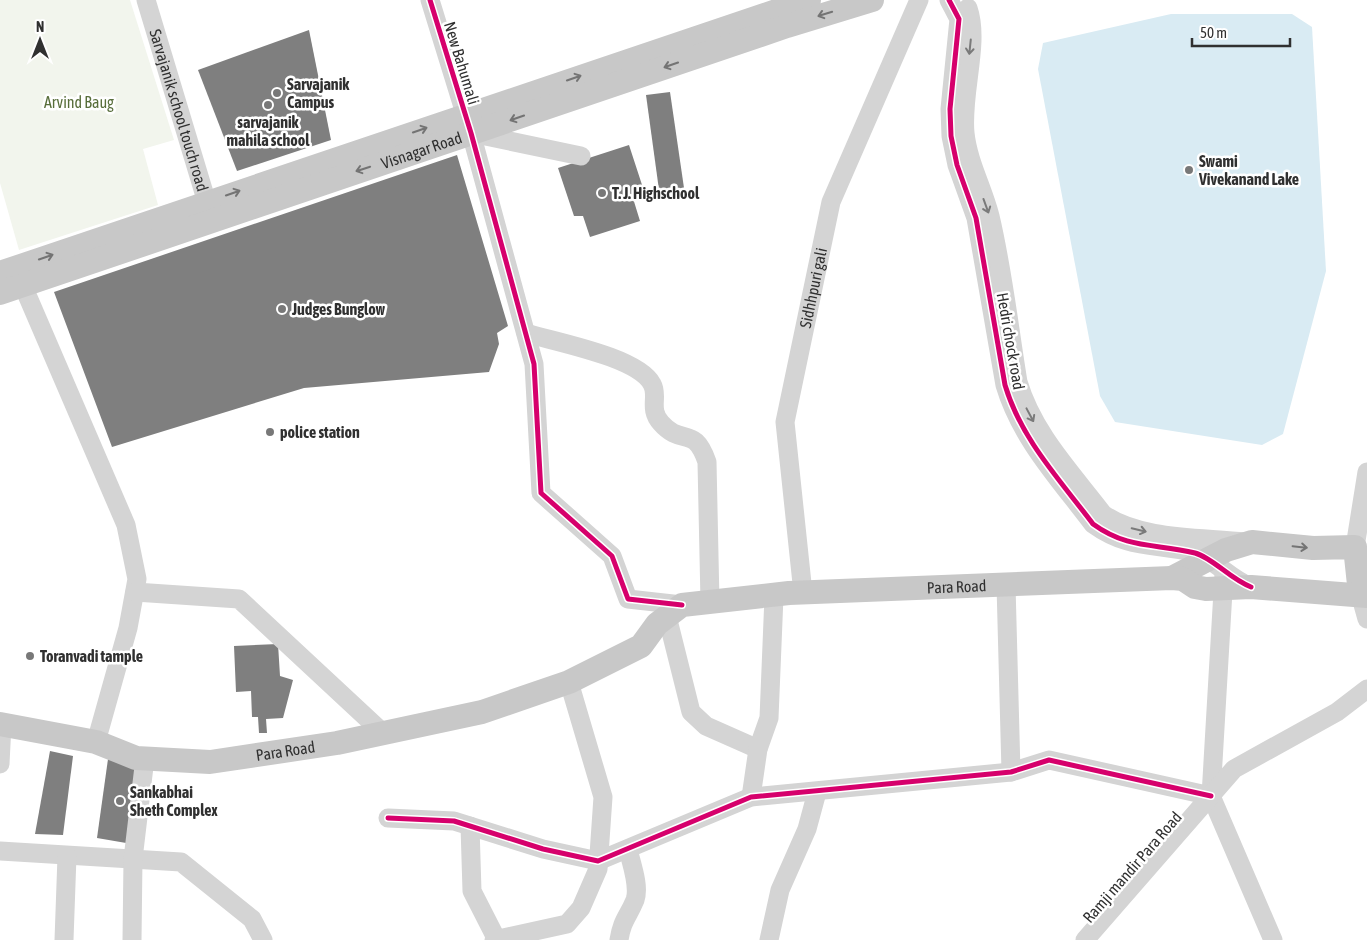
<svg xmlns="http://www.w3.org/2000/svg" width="1367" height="940" viewBox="0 0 1367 940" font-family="'Asap Condensed',sans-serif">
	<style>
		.green { fill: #f2f5ed }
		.water { fill: #d9ebf3 }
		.building { fill: #7f7f7f }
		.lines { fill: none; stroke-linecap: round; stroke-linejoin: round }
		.minor { stroke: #d4d4d4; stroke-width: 19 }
		.major { stroke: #c8c8c8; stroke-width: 24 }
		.cycleway-casing { stroke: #fff; stroke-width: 8 }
		.cycleway { stroke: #d6006c; stroke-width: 5 }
		.oneway { stroke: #747474 }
		.oneway2 { stroke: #7a7a7a }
		.poi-dot { fill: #787878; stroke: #fff; stroke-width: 2 }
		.labels { text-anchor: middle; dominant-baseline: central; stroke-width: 5; stroke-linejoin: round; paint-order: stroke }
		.street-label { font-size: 16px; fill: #303030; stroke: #fff }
		.poi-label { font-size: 16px; font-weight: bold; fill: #303030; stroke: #fff; text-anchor: start }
		.park-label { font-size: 16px; fill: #586e3b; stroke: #fff }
	</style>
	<rect width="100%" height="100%" fill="#fff"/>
	<path class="green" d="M0,0H130L174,140L143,149L158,205L19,250L0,183Z"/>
	<path class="water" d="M1171,14H1292L1312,27L1326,271L1283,434L1262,445L1115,422L1100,396L1038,69L1043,43Z"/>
	<g class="building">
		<path d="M309,30L331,140L237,171L198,70Z"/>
		<path d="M670,92L684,188L659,190L646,95Z"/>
		<path d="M629,145L644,191L632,195L640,221L590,237L583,216H574L558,168Z"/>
		<path d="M457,155L508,326L497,333L499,344L489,372L304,388L112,447L54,292Z"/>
		<path d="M278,644L280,676L293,680L283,718L266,719L267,733H259L258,717H252L251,691L236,692L234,646Z"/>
		<path d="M50,751L73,756L63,835L35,834Z"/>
		<path d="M108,759L141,764L132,844L97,838Z"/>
	</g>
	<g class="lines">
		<g class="minor">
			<path id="s1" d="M146,0L211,216"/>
			<path d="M430,0L471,133L534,364L541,493L612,556L628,599L682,605"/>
			<path d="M949,0L959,19L950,109L951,136L957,165L976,218L1005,385C1021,439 1060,480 1093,524C1129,550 1156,543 1195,553C1213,558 1230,579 1251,587"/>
			<path d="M968,8C980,43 961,93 965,133C968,162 983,188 990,216C1003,271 1009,327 1018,382C1033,433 1071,472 1103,514C1140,540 1201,537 1245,542"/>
			<path d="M471,133L581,156"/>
			<path d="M18,274L126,525L137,579L128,628L96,742"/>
			<path d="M526,333C555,342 638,357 652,384C659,396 648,409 661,423C682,447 694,424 707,462L710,602"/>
			<path d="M1355,547L1367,472"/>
			<path d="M1224,574L1211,796L1273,940"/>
			<path d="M1006,585L1011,772"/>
			<path d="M135,592L239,599L383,733"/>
			<path id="s2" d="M803,593L785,422L831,202L919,0"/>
			<path d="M1360,594L1367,619"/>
			<path d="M667,616L691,712L706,726L758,749"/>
			<path d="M0,764L2,724"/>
			<path d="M751,797L758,749L769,718L774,596"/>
			<path d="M388,818L454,821L543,849L598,861L751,797L1011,772L1049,760L1211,796"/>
			<path d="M470,826L472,891L496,938"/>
			<path d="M0,851L181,862L252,919L263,940"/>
			<path d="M64,940L67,856"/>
			<path d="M132,940L133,859L145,758"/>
			<path d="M494,940L567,924L581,908L598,869L603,797L569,682"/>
			<path d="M619,940C622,920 628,917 635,900C640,886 631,863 628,849"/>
			<path d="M769,940L780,890L807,829L817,792"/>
			<path d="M1085,940L1234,769L1337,712L1367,689"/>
		</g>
		<g class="major">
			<path d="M0,273L809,0"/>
			<path id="s3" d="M0,293L787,26L872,0"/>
			<path d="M1172,578L1226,550L1252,542L1313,548L1355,547L1360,594"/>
			<path id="s4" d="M0,724L96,742L136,758L210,762L337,743L482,712L569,682L641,646L657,624L682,605L789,593L1172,578L1183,579L1195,587L1206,589L1251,587L1367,596"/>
		</g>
		<defs>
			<g id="cycleway">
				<path d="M430,0L471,133L534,364L541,493L612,556L628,599L682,605"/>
				<path d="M949,0L959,19L950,109L951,136L957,165L976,218L1005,385C1021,439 1060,480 1093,524C1129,550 1156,543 1195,553C1213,558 1230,579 1251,587"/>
				<path d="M388,818L454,821L543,849L598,861L751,797L1011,772L1049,760L1211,796"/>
			</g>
		</defs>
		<use href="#cycleway" class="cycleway-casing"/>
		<use href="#cycleway" class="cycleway"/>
	</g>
	<defs><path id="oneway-shaft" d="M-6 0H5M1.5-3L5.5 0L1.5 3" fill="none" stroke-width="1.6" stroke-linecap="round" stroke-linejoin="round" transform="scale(1.25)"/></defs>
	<g class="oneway">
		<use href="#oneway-shaft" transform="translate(825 14) rotate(163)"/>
		<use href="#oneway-shaft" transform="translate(671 65) rotate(161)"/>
		<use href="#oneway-shaft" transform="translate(574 78) rotate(-19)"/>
		<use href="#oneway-shaft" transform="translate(517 118) rotate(161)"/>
		<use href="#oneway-shaft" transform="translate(420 130) rotate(-19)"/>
		<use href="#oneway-shaft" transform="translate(363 169) rotate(162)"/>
		<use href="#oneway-shaft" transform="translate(233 193) rotate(-19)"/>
		<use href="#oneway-shaft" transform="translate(46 257) rotate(-19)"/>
		<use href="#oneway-shaft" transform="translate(1300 547) rotate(6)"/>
	</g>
	<g class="oneway2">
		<use href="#oneway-shaft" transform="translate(970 47) rotate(96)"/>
		<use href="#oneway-shaft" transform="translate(986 206) rotate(70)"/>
		<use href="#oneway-shaft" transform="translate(1030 415) rotate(62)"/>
		<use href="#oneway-shaft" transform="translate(1139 530) rotate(13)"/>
	</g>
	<g class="poi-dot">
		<circle cx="277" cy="93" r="5"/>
		<circle cx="268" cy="105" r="5"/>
		<circle cx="1189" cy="170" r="5"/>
		<circle cx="602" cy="193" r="5"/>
		<circle cx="282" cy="309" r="5"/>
		<circle cx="270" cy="432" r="5"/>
		<circle cx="30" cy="656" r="5"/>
		<circle cx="120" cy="801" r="5"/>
	</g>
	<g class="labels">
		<g class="street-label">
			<text transform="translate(462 63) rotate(73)">New Bahumali</text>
			<text stroke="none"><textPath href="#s1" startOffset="115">Sarvajanik school touch road</textPath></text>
			<text stroke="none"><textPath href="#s3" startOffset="445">Visnagar Road</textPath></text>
			<text stroke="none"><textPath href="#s2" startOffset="309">Sidhhpuri gali</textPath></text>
			<text transform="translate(1011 341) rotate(80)">Hedri chock road</text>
			<text stroke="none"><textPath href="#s4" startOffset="998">Para Road</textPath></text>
			<text stroke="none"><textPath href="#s4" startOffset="291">Para Road</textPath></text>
			<text transform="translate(1132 867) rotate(-49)">Ramji mandir Para Road</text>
		</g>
		<g class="poi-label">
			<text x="287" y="84">Sarvajanik<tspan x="287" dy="18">Campus</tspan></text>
			<text x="268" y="122" text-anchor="middle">sarvajanik<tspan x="268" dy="18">mahila school</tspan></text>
			<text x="1199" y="161">Swami<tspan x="1199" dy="18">Vivekanand Lake</tspan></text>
			<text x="612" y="193">T. J. Highschool</text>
			<text x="292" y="309">Judges Bunglow</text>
			<text x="280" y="432">police station</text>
			<text x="40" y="656">Toranvadi tample</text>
			<text x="130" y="792">Sankabhai<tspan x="130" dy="18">Sheth Complex</tspan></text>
		</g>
		<g class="park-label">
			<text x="79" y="102">Arvind Baug</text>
		</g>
	</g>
	<g transform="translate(40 40)" stroke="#ffffff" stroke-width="4" paint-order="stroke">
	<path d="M0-4L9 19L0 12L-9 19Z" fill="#303030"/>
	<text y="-8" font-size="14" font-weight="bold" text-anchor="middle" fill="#303030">N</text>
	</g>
	<path d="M1192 38v8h98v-8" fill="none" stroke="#303030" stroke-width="2.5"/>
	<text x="1200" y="38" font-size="15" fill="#303030" stroke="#ffffff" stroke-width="4" paint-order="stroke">50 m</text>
</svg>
